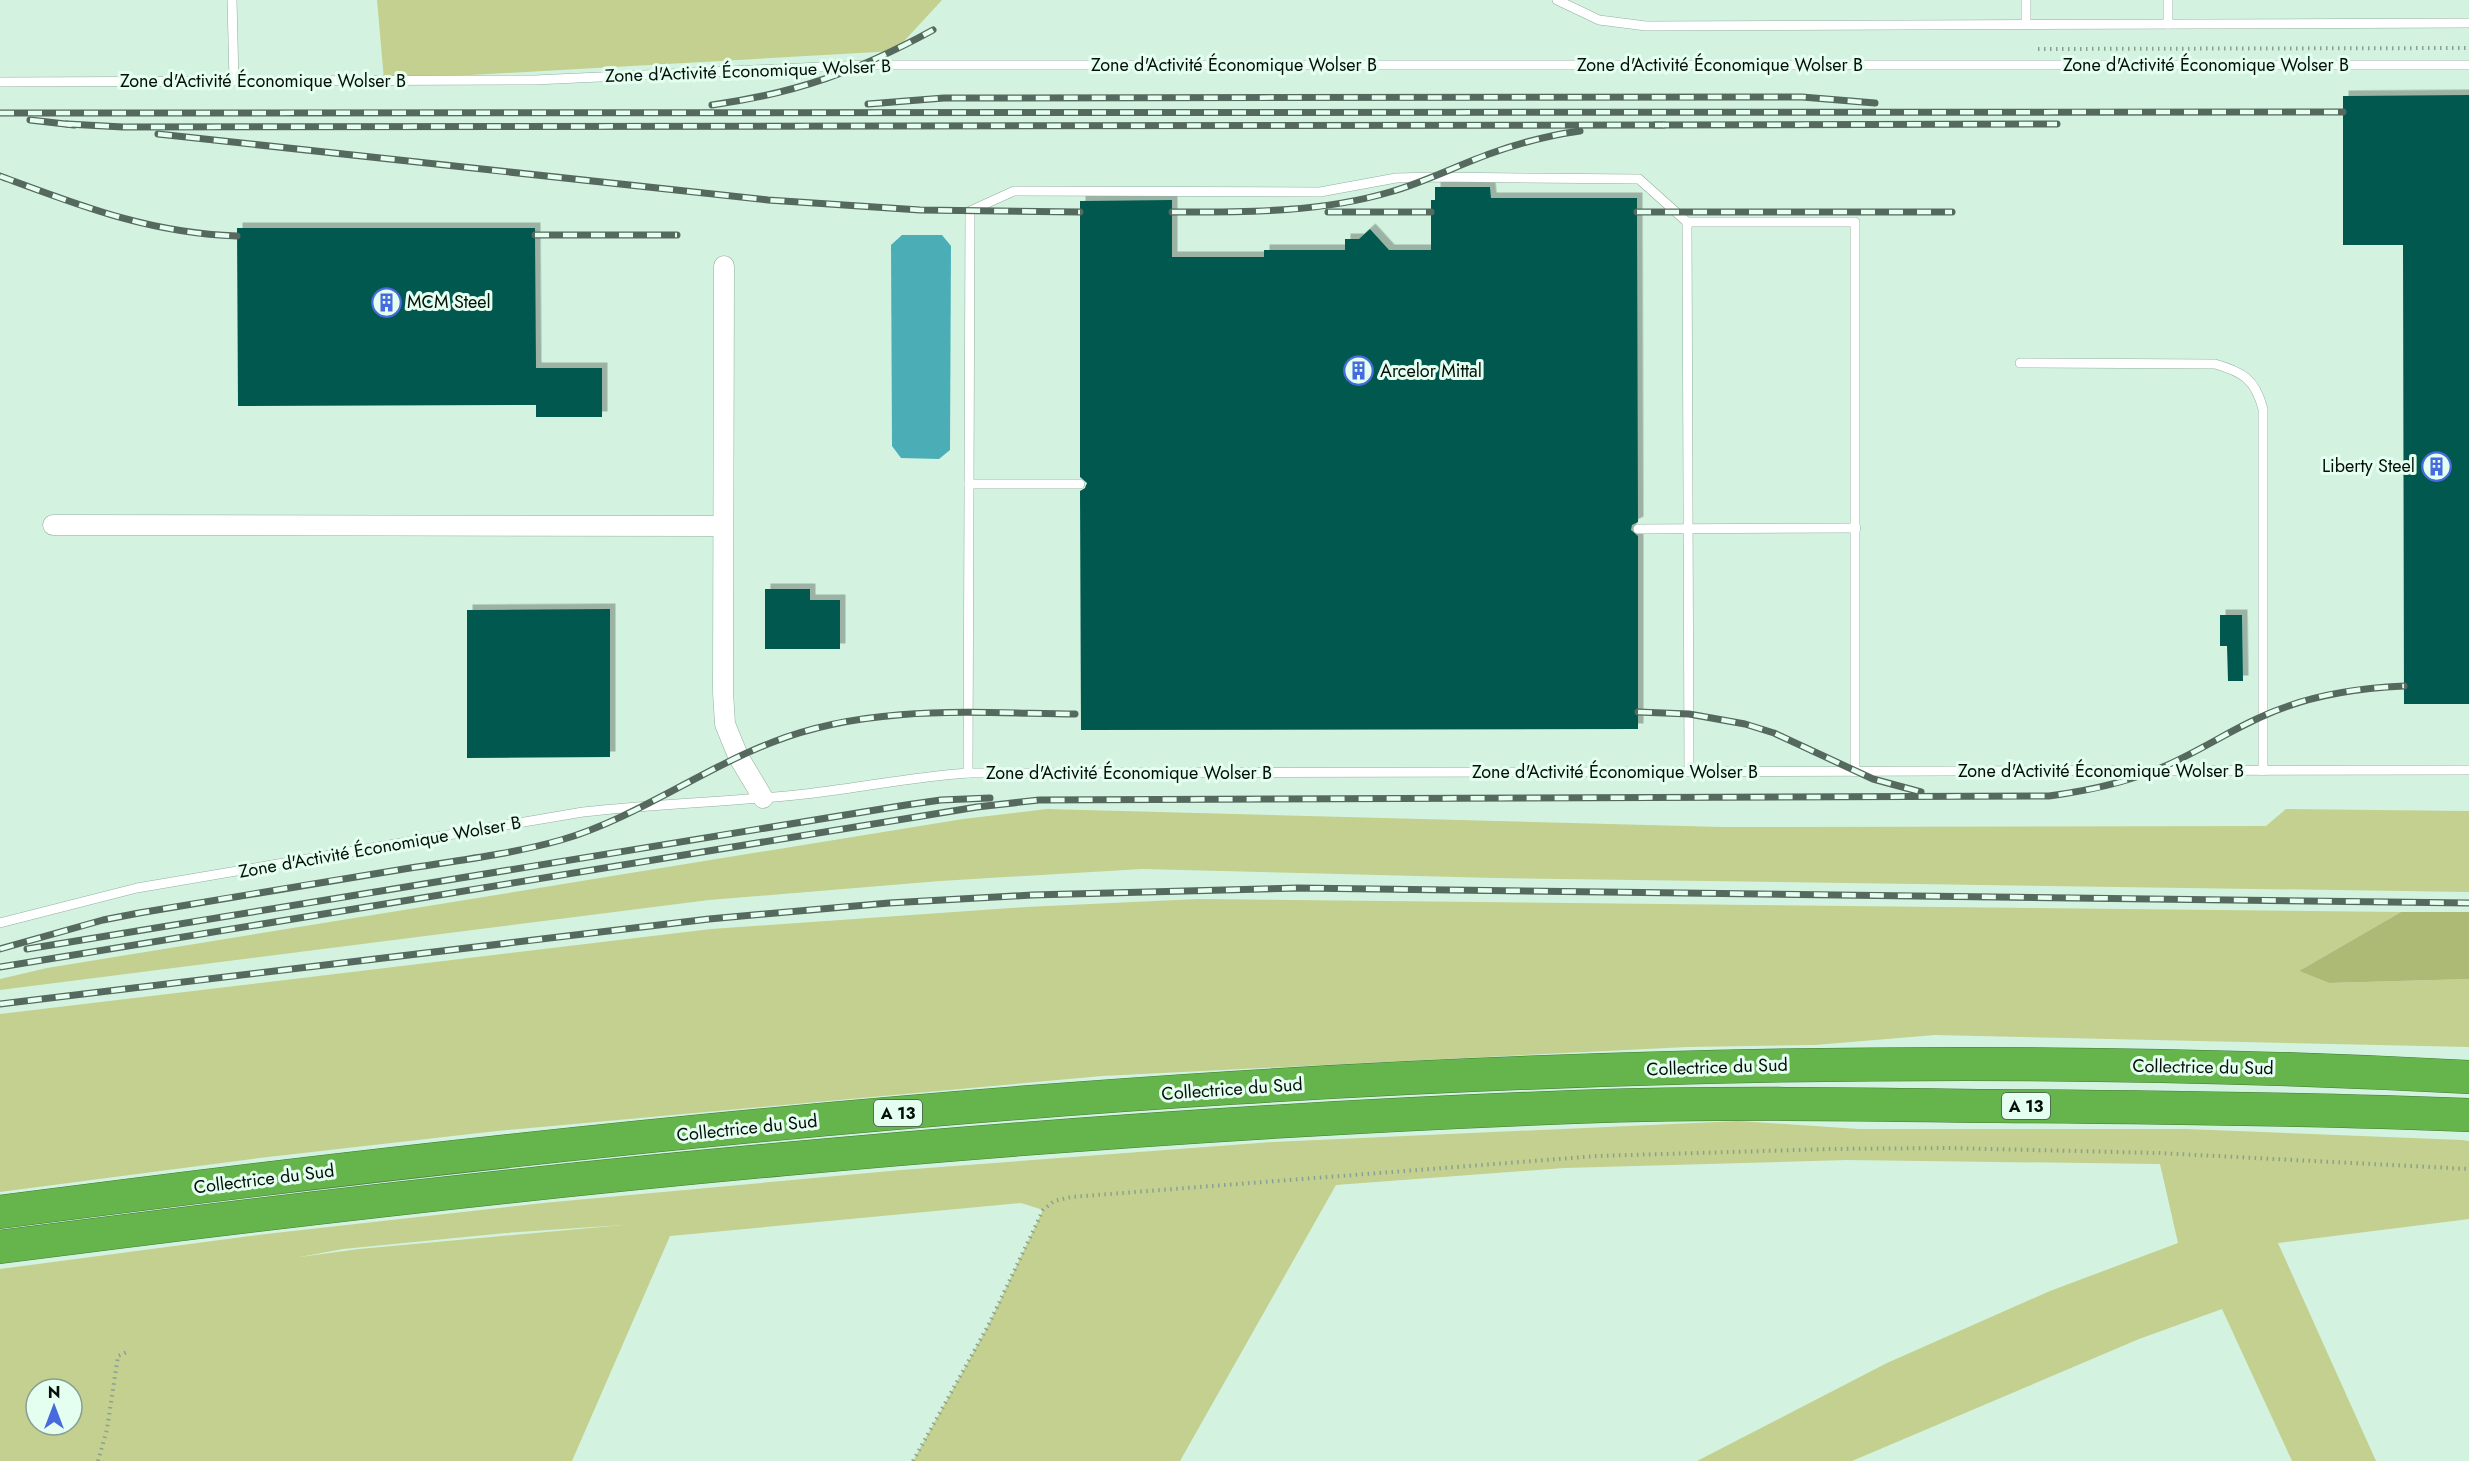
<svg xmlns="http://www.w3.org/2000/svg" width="2469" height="1461" viewBox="0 0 2469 1461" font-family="Jost,sans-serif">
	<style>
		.green { fill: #c3d08f; fill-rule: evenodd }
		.forest { fill: #adba75 }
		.water { fill: #4baeb7 }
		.building { fill: #02594f; filter: url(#shadow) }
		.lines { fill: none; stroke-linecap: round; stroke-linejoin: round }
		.lane-casing { stroke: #91af9e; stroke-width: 10 }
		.street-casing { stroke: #91af9e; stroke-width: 21 }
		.highway-casing { stroke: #437a35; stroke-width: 34 }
		.path { stroke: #89a193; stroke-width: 4; stroke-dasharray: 1.5 4.5; stroke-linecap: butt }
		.lane { stroke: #fff; stroke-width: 9 }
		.street { stroke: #fff; stroke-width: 20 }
		.highway { stroke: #65b44c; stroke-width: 33 }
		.rail-casing { stroke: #56695e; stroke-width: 7 }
		.rail { stroke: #e4feef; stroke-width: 4.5; stroke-dasharray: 14; stroke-linecap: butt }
		.labels { text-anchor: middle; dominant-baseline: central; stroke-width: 6; stroke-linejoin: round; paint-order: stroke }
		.shield { fill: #e4feef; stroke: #48574f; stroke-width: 1.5 }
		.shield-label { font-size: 16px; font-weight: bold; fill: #050f0a }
		.street-label { font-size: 18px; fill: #050f0a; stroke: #e4feef }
		.poi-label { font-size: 18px; fill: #050f0a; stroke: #e4feef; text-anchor: start }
	</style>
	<defs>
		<filter id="shadow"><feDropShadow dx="5.5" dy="-5.5" stdDeviation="0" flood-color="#0004"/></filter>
	</defs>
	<rect width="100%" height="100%" fill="#d3f3e0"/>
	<g class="green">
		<path d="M377,0H942L895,51L384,80Z"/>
		<path d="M1047,809L1723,827L2266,826L2286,809L2469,811V892L1496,878L1142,869L940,881L709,900L0,990V979L47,968L963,819Z"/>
		<path d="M1198,899L2401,912L2299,971L2329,983L2469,979V1047L1935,1035L1815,1045L1687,1047L1102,1076L497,1131L259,1158L0,1192V1014L711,929L1026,907Z"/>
		<path d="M1739,1121L1859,1129H2186L2462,1140L2469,1141V1219L2278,1243L2376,1461H2292L2222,1309L2139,1339L1852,1461H1697L1887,1363L2050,1291L2178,1243L2160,1164L1847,1160L1564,1168L1336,1185L1180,1461H913L988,1326L1043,1210L1021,1203L670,1236L572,1461H0V1269L266,1234L543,1203L901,1170L1273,1142ZM623,1225L359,1249L300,1257L343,1249L506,1233ZM36,1389H72V1425H36Z"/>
	</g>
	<path class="forest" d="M2401,912H2469V979L2329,983L2299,971Z"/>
	<path class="water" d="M902,235H942L951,246L950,450L939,459L901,458L892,446L891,245Z"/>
	<g class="building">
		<path d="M2469,95V704H2404L2403,245H2343V96Z"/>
		<path d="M1435,187H1490L1491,198H1637L1638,522L1632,525L1631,530L1638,536V729L1081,730L1080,491L1085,488L1087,483L1080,477V201L1172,200V257H1264V250H1345V239H1359L1370,229L1389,250H1431V200H1435Z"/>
		<path d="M237,228H535L536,368H602V417H536V405L238,406Z"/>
		<path d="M765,589H810V600H840V649H765Z"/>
		<path d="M610,609V757L467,758V610Z"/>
		<path d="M2220,615H2242L2243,681H2228L2227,646H2220Z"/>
	</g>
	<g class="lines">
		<defs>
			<g id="lane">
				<path d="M232,0L234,81"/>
				<path d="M1557,0L1599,20L1646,26L2469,23"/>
				<path d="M2026,0V24"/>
				<path d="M2168,24V0"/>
				<path d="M0,82L534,80L865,65H2469"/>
				<path d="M2020,363L2215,364C2243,372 2255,379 2263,409V771"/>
				<path d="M969,484H1080"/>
				<path d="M1638,529L1856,528"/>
				<path d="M1689,772L1687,222H1855V772"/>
				<path d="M968,773L970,211L1014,191L1320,192L1396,178L1433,177L1639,179L1687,222"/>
				<path d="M0,923L137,888L583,812C654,804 725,802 796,795C854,789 910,777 968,773L2469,770"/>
			</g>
			<g id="street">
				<path d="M724,266L723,692L725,724L738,756L763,798"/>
				<path d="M53,525L723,526"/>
			</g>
			<g id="highway">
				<path d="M0,1212C817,1105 1645,1033 2469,1077"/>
				<path d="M0,1247C522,1179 1047,1127 1573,1107C1714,1102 1855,1104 1996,1106C2154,1107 2311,1109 2469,1115"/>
			</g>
		</defs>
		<use href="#lane" class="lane-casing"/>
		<use href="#street" class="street-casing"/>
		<use href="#highway" class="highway-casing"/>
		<g class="path">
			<path d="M2038,49L2469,48"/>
			<path d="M98,1461L107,1429L118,1356L129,1351"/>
			<path d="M913,1461L988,1326L1043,1210L1054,1201L1071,1197L1597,1156L1830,1149L1949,1148L2158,1153L2469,1169"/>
		</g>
		<use href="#lane" class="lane"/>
		<use href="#street" class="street"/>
		<use href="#highway" class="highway"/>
		<defs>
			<g id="rail">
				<path d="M868,104L944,98L1802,97L1875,103"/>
				<path d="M712,105C797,93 858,71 933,30"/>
				<path d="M0,113L2343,112"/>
				<path d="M30,120L74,125"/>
				<path d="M67,124L123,127L1664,125"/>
				<path d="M1655,125L2057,124"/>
				<path d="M158,134L768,200L920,210L1080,212"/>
				<path d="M0,176C81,206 149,233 237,236"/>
				<path d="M1172,212C1245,212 1319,213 1390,192C1425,182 1458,165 1492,153C1520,143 1550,135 1580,131"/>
				<path d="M1328,212H1431"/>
				<path d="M1637,212H1952"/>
				<path d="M535,235H677"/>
				<path d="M1638,712L1689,714L1745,724L1774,733L1873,779L1921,792"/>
				<path d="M0,949L103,920L139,913C226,898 312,884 398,870C453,861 508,855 561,840C636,818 700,770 773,742C870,704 974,713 1075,714"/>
				<path d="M27,949L906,805L941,800L990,798"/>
				<path d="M0,967L977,807L1039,800L2049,796C2095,790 2139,780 2180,759C2215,742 2246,721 2283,708C2322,693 2362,688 2404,686"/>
				<path d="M0,1004L709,919L889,903L1032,895L1298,888L2469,903"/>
			</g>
		</defs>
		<use href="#rail" class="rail-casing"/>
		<use href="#rail" class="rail"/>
	</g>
	<defs>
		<symbol id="building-ring" viewBox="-11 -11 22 22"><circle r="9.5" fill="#e4feef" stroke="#476bde" stroke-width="1.5"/><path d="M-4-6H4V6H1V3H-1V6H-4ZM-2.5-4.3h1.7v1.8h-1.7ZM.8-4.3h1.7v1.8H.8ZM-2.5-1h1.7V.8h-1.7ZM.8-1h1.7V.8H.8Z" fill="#476bde"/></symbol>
	</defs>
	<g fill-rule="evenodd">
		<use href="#building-ring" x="370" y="286" width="33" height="33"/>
		<use href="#building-ring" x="1342" y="354" width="33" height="33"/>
		<use href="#building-ring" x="2420" y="450" width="33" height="33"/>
	</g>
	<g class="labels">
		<g class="shield">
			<rect x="2002" y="1093" width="48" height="26" rx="4.5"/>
			<rect x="874" y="1100" width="48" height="26" rx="4.5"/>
		</g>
		<g class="shield-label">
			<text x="2026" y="1106">A 13</text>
			<text x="898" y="1113">A 13</text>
		</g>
		<g class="street-label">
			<text x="1234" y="65">Zone d'Activité Économique Wolser B</text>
			<text x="1720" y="65">Zone d'Activité Économique Wolser B</text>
			<text x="2206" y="65">Zone d'Activité Économique Wolser B</text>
			<text transform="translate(748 71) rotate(-2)">Zone d'Activité Économique Wolser B</text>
			<text x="263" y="81">Zone d'Activité Économique Wolser B</text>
			<text x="2101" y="771">Zone d'Activité Économique Wolser B</text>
			<text x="1615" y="772">Zone d'Activité Économique Wolser B</text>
			<text x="1129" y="773">Zone d'Activité Économique Wolser B</text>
			<text transform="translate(380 847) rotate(-10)">Zone d'Activité Économique Wolser B</text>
			<text transform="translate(1717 1067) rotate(-2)">Collectrice du Sud</text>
			<text transform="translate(2203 1067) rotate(1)">Collectrice du Sud</text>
			<text transform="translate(1232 1089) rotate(-4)">Collectrice du Sud</text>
			<text transform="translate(747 1128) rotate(-6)">Collectrice du Sud</text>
			<text transform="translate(264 1179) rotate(-7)">Collectrice du Sud</text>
		</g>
		<g class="poi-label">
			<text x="407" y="302">MCM Steel</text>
			<text x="1380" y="371">Arcelor Mittal</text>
			<text x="2415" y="466" text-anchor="end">Liberty Steel</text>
		</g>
	</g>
	<g transform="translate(54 1407)"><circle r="28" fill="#e4feef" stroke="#8b9e93" stroke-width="1.5"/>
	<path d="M0-4.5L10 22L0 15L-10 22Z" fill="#476bde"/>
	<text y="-9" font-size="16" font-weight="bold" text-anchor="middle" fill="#050f0a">N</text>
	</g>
</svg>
